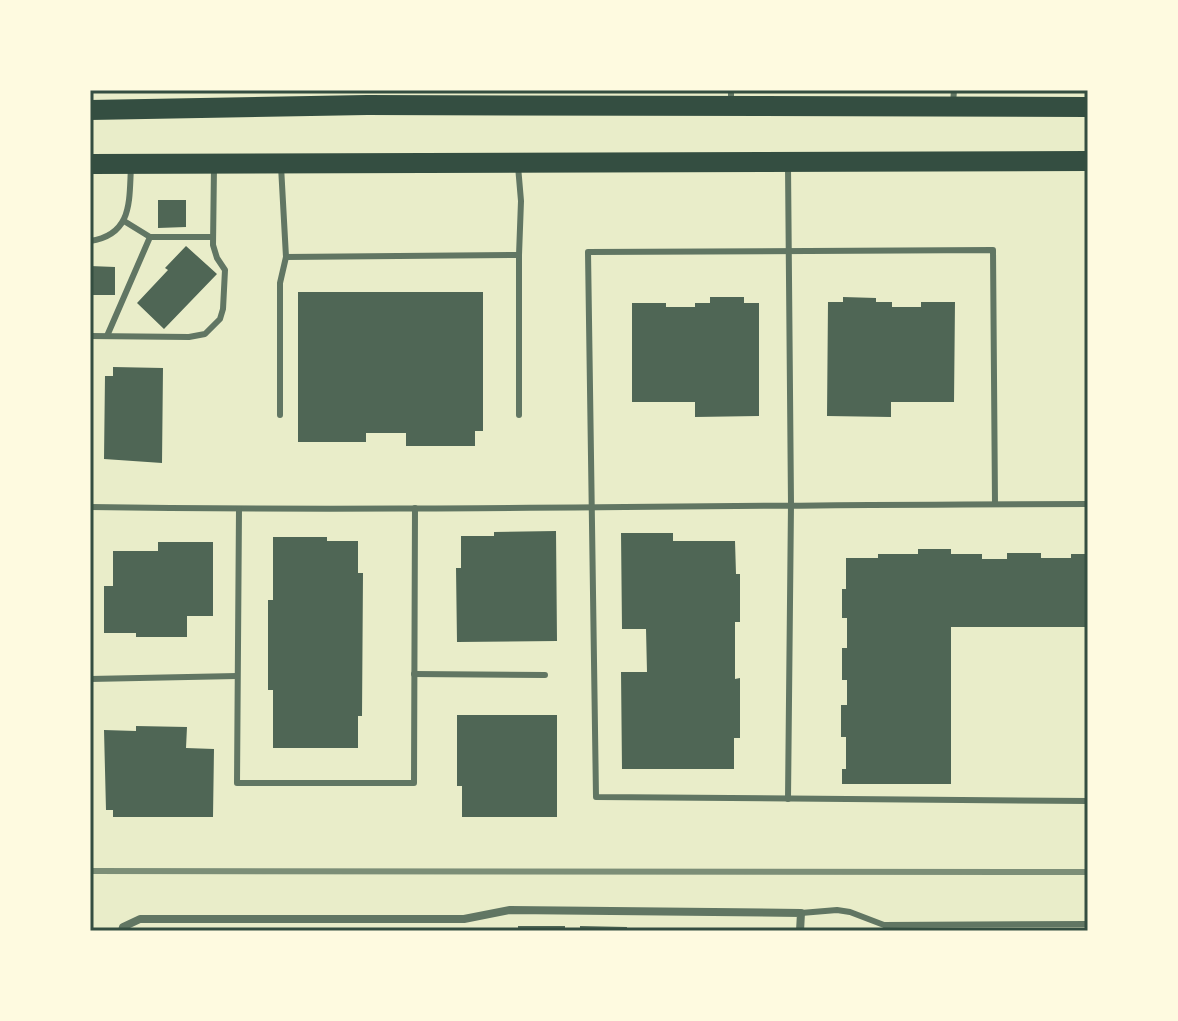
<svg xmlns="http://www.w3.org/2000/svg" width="1178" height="1021" viewBox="0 0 1178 1021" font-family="'Noto Sans',sans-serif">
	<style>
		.building { fill: #4f6655 }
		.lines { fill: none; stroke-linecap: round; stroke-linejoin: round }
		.service { stroke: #617663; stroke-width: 6 }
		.minor { stroke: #617663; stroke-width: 8 }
		.primary { stroke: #344e41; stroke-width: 20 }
		.rail { stroke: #7c8e77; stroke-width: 6 }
		.neatline { fill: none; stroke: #344e41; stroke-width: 3 }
	</style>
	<rect width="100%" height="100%" fill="#e9edc9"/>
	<g class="building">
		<path d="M158,200H186V227L158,228Z"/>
		<path d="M186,246L217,274L164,329L137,303L168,270L165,268Z"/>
		<path d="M90,266L115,267V295H90Z"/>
		<path d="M298,292H483V431H475V446H406V433H366V442H298Z"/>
		<path d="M710,297H744V303H759V416L695,417V402H632V303H666V307H695V303H710Z"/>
		<path d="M843,297L876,298V302H892V307H921V302H955L954,402H891V417L827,416L828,302H843Z"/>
		<path d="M113,367L163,368L162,463L104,459L105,376H113Z"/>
		<path d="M556,531L557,641L457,642L456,568H461V536H494V532Z"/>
		<path d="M621,533H673V541H735L736,574H740V622H735V679L740,678V738H734V769H622L621,672H647L646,629H622Z"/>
		<path d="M273,537H327V541H358V573H363L362,716H358V748H273V690H268V600H273Z"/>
		<path d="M158,542H213V616H187V637H136V633H104V586H113V551H158Z"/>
		<path d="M918,549H951V554H982V559H1007V553H1041V558H1071V554H1088V627H951V784H842V769H846V737H841V705H847V680H842V648H847V618H842V589H846V558H878V554H918Z"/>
		<path d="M457,715H557V817H462V786H457Z"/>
		<path d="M136,726L187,727L186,748L214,749L213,817H113V810H106L104,730L136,731Z"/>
		<rect x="518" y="926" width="47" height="5"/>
		<path d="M580,926L627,927V931H580Z"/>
	</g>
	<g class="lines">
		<g class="service">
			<path d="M731,90V103"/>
			<path d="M953,104L954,90"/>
			<path d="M281,166L286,257L519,255L521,201L518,166"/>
			<path d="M124,221L150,237H213"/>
			<path d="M90,241C133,235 129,200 131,167"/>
			<path d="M90,336L189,337L205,334L220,319L223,309L225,270L217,258L213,245L214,167"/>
			<path d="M107,336L150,237"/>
			<path d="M280,415V283L286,257"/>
			<path d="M519,415V255"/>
			<path d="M995,504L993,250L588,252L596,797L1088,801"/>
			<path d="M90,507C423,512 755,504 1088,504"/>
			<path d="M239,509L237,783H414L415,508"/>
			<path d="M414,674L545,675"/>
			<path d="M90,679L237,676"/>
			<path d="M788,799L791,504L788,166"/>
			<path d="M801,913L837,910L850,912L884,925L1088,924"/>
		</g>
		<path class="minor" d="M122,931L123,927L140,919H464L510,910L801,913L800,931"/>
		<g class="primary">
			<path d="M90,110L367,105L1088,107"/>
			<path d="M90,164L1088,161"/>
		</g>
		<path class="rail" d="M90,871L1088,872"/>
	</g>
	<rect width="1178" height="1021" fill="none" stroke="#fefae0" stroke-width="184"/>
	<rect x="92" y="92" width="994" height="837" class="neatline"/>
</svg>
